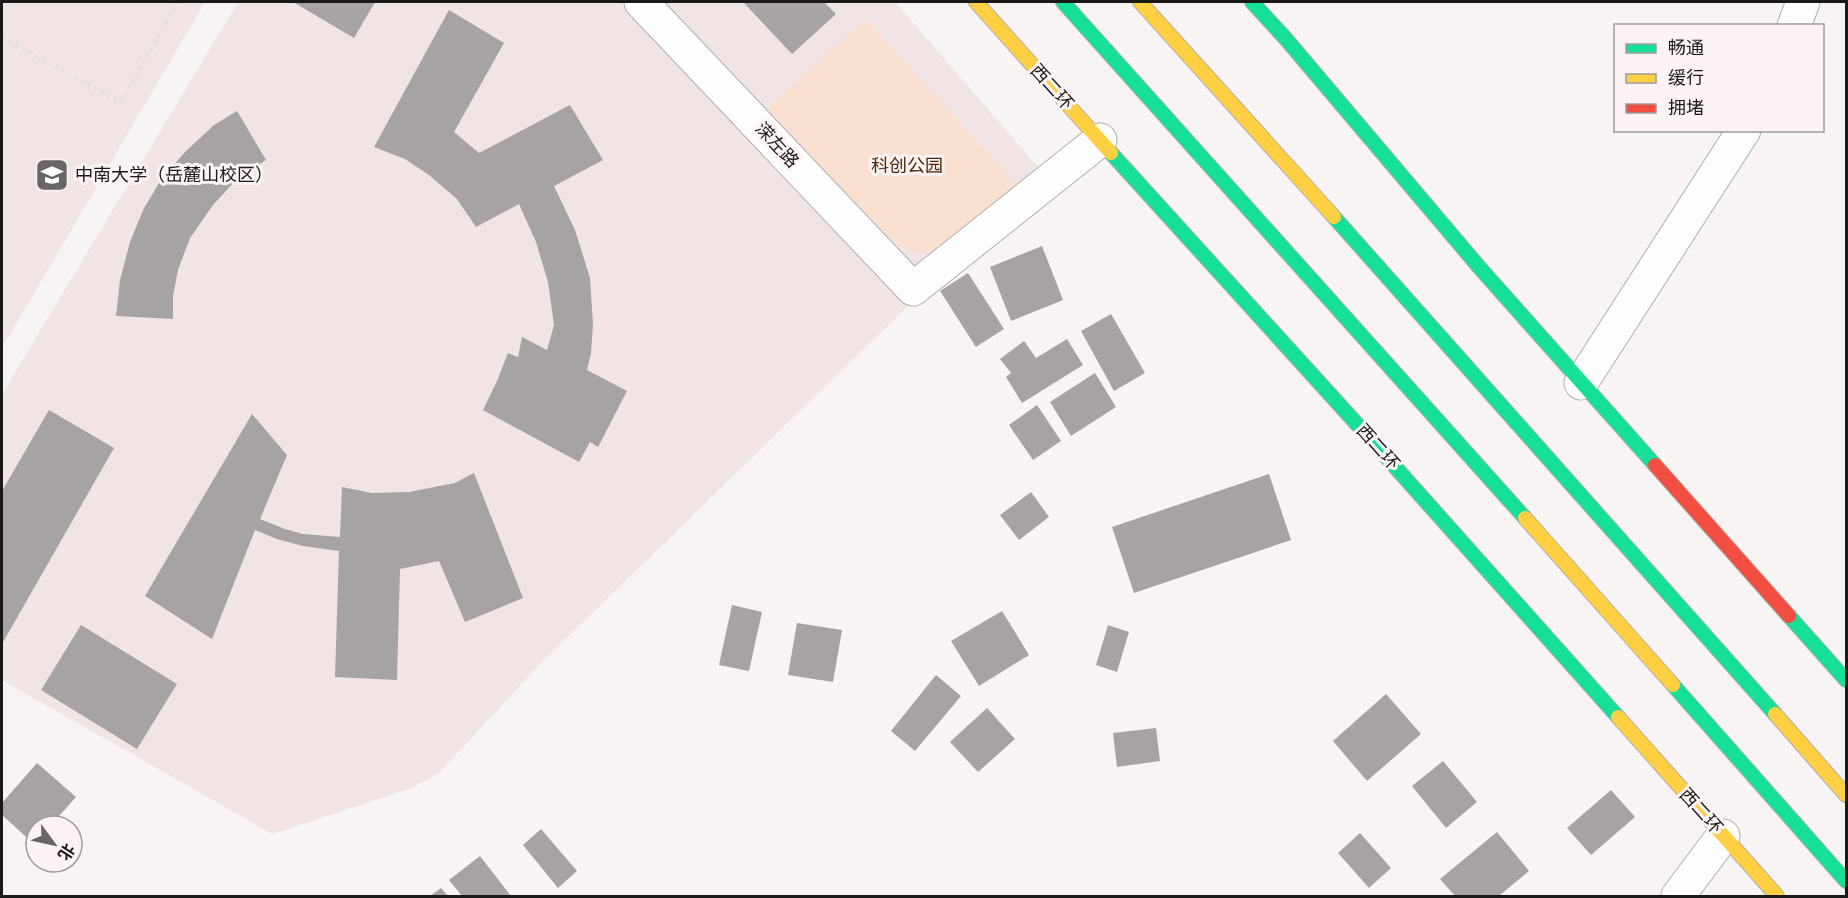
<svg xmlns="http://www.w3.org/2000/svg" width="1848" height="898" viewBox="0 0 1848 898" font-family="Montserrat,'Noto Sans SC',sans-serif">
	<style>
		.built { fill: #f1e4e5 }
		.green { fill: #fae0d0 }
		.building { fill: #a6a3a2 }
		.lines { fill: none; stroke-linecap: round; stroke-linejoin: round }
		.street-casing { stroke: #b2afaf; stroke-width: 35 }
		.fast-casing { stroke: #b2afaf; stroke-width: 16 }
		.slow-casing { stroke: #b2afaf; stroke-width: 16 }
		.jam-casing { stroke: #b2afaf; stroke-width: 16 }
		.path { stroke: #e2e0e0; stroke-width: 4; stroke-dasharray: 3 4.5; stroke-linecap: butt }
		.street { stroke: #fefdfd; stroke-width: 33 }
		.fast { stroke: #16e098; stroke-width: 14 }
		.slow { stroke: #ffcf43; stroke-width: 14 }
		.jam { stroke: #f24e42; stroke-width: 14 }
		.labels { text-anchor: middle; dominant-baseline: central; stroke-width: 6; stroke-linejoin: round; paint-order: stroke }
		.street-label { font-size: 18px; fill: #1b1818; stroke: #fbf2f3 }
		.park-label { font-size: 18px; fill: #4e2807; stroke: #fbf2f3 }
		.poi-label { font-size: 18px; fill: #1b1818; stroke: #fbf2f3; text-anchor: start }
	</style>
	<rect width="100%" height="100%" fill="#f9f4f4"/>
	<g class="built">
		<path d="M2,2H205L2,348Z"/>
		<path d="M238,2H895L1039,168L1052,198L1037,213L967,260L906,308L544,660L439,773L411,788L272,834L2,680V394Z"/>
	</g>
	<path class="green" d="M865,19L1021,190L933,254L910,252L877,231L864,219L767,108Z"/>
	<g class="building">
		<path d="M293,2H375L354,38Z"/>
		<path d="M743,2H824L836,14L792,54Z"/>
		<path d="M449,10L504,43L454,132L479,153L570,105L603,160L554,186L575,230L590,278L593,324L591,353L587,370L627,391L598,447L590,442L579,462L483,410L497,381L508,353L518,357L522,337L547,350L554,325L548,282L536,242L519,204L476,227L457,199L429,175L405,159L374,147Z"/>
		<path d="M237,111L266,160L237,179L213,205L190,238L178,270L173,296V319L116,316L120,280L130,242L144,208L161,180L185,152L214,125Z"/>
		<path d="M1042,246L1063,300L1011,321L990,267Z"/>
		<path d="M968,273L1004,329L976,347L940,291Z"/>
		<path d="M1111,314L1145,373L1114,391L1081,331Z"/>
		<path d="M1067,339L1083,365L1022,403L1006,377L1011,373L1000,359L1024,341L1036,358Z"/>
		<path d="M1095,373L1116,407L1071,436L1050,402Z"/>
		<path d="M1037,405L1061,441L1033,460L1009,425Z"/>
		<path d="M49,410L114,448L2,644V491Z"/>
		<path d="M252,414L287,455L260,519L285,529L303,534L340,537L342,487L372,493L409,492L455,483L474,473L523,598L465,622L439,561L400,569L397,680L335,677L339,551L303,546L277,539L255,530L212,639L145,596Z"/>
		<path d="M1269,474L1291,540L1134,593L1112,527Z"/>
		<path d="M1031,492L1049,517L1019,540L1000,515Z"/>
		<path d="M732,605L762,612L749,671L719,665Z"/>
		<path d="M1002,611L1029,655L979,686L951,641Z"/>
		<path d="M797,623L842,630L833,682L788,675Z"/>
		<path d="M81,625L177,684L137,749L41,690Z"/>
		<path d="M1108,625L1129,632L1117,672L1096,665Z"/>
		<path d="M936,675L961,696L915,751L891,731Z"/>
		<path d="M1386,694L1421,734L1367,781L1333,741Z"/>
		<path d="M987,708L1015,739L978,772L950,742Z"/>
		<path d="M1156,728L1160,761L1117,767L1113,733Z"/>
		<path d="M1443,761L1477,802L1446,828L1412,786Z"/>
		<path d="M37,763L76,797L50,826H36L34,844L2,815V803Z"/>
		<path d="M1611,790L1635,817L1591,855L1567,828Z"/>
		<path d="M541,829L577,871L558,888L523,845Z"/>
		<path d="M1497,832L1529,871L1499,896H1455L1440,879Z"/>
		<path d="M1360,833L1391,868L1369,888L1338,853Z"/>
		<path d="M480,856L511,896H462L449,880Z"/>
		<path d="M441,888L448,896H430Z"/>
	</g>
	<g class="lines">
		<defs>
			<g id="street">
				<path d="M641,2L913,289L1100,140"/>
				<path d="M1794,26L1803,2"/>
				<path d="M1581,383L1744,130"/>
				<path d="M1678,896L1723,836"/>
			</g>
			<g id="fast">
				<path d="M1063,2L1525,518"/>
				<path d="M1252,2L1286,39L1479,267L1655,465"/>
				<path d="M1111,153L1356,423L1618,717"/>
				<path d="M1334,217L1775,714"/>
				<path d="M1789,616L1846,680"/>
				<path d="M1673,685L1846,881"/>
			</g>
			<g id="slow">
				<path d="M976,2L1111,153"/>
				<path d="M1140,2L1334,217"/>
				<path d="M1525,518L1673,685"/>
				<path d="M1775,714L1846,795"/>
				<path d="M1618,717L1777,896"/>
			</g>
			<path id="jam" d="M1655,465L1789,616"/>
		</defs>
		<use href="#street" class="street-casing"/>
		<use href="#fast" class="fast-casing"/>
		<use href="#slow" class="slow-casing"/>
		<use href="#jam" class="jam-casing"/>
		<path class="path" d="M2,38L121,102L178,2"/>
		<use href="#street" class="street"/>
		<use href="#fast" class="fast"/>
		<use href="#slow" class="slow"/>
		<use href="#jam" class="jam"/>
	</g>
	<defs>
		<symbol id="university-square" viewBox="-11 -11 22 22"><rect x="-9" y="-9" width="18" height="18" rx="4" fill="#696565" stroke="#fbf2f3"/><path d="M0-5L7-2L0 1L-7-2ZM-4 1L0 2.5L4 1V4Q0 6-4 4Z" fill="#fff"/></symbol>
	</defs>
	<g fill-rule="evenodd">
		<use href="#university-square" x="33" y="156" width="38" height="38"/>
	</g>
	<g class="labels">
		<g class="street-label">
			<text transform="translate(1052 87) rotate(48)">西二环</text>
			<text transform="translate(777 145) rotate(47)">溁左路</text>
			<text transform="translate(1378 447) rotate(48)">西二环</text>
			<text transform="translate(1701 811) rotate(48)">西二环</text>
		</g>
		<g class="park-label">
			<text x="907" y="166">科创公园</text>
		</g>
		<g class="poi-label">
			<text x="75" y="175">中南大学（岳麓山校区）</text>
		</g>
	</g>
	<rect width="1848" height="898" fill="none" stroke="#1b1818" stroke-width="6"/>
	<rect x="1614" y="24" width="210" height="108" fill="#fbf2f3" stroke="#a19b9b" stroke-width="1.5"/>
	<rect x="1626" y="44" width="30" height="9" fill="#16e098" stroke="#a19b9b" stroke-width="1.5"/>
	<text x="1668" y="54" font-size="18" fill="#1b1818">畅通</text>
	<rect x="1626" y="74" width="30" height="9" fill="#ffcf43" stroke="#a19b9b" stroke-width="1.5"/>
	<text x="1668" y="84" font-size="18" fill="#1b1818">缓行</text>
	<rect x="1626" y="104" width="30" height="9" fill="#f24e42" stroke="#a19b9b" stroke-width="1.5"/>
	<text x="1668" y="114" font-size="18" fill="#1b1818">拥堵</text>
	<g transform="translate(54 844) rotate(123)"><circle r="28" fill="#fbf2f3" stroke="#a19b9b" stroke-width="1.5"/>
	<path d="M0-4.5L10 22L0 15L-10 22Z" fill="#696565"/>
	<text y="-9" font-size="16" font-weight="bold" text-anchor="middle" fill="#1b1818">北</text>
	</g>
</svg>
